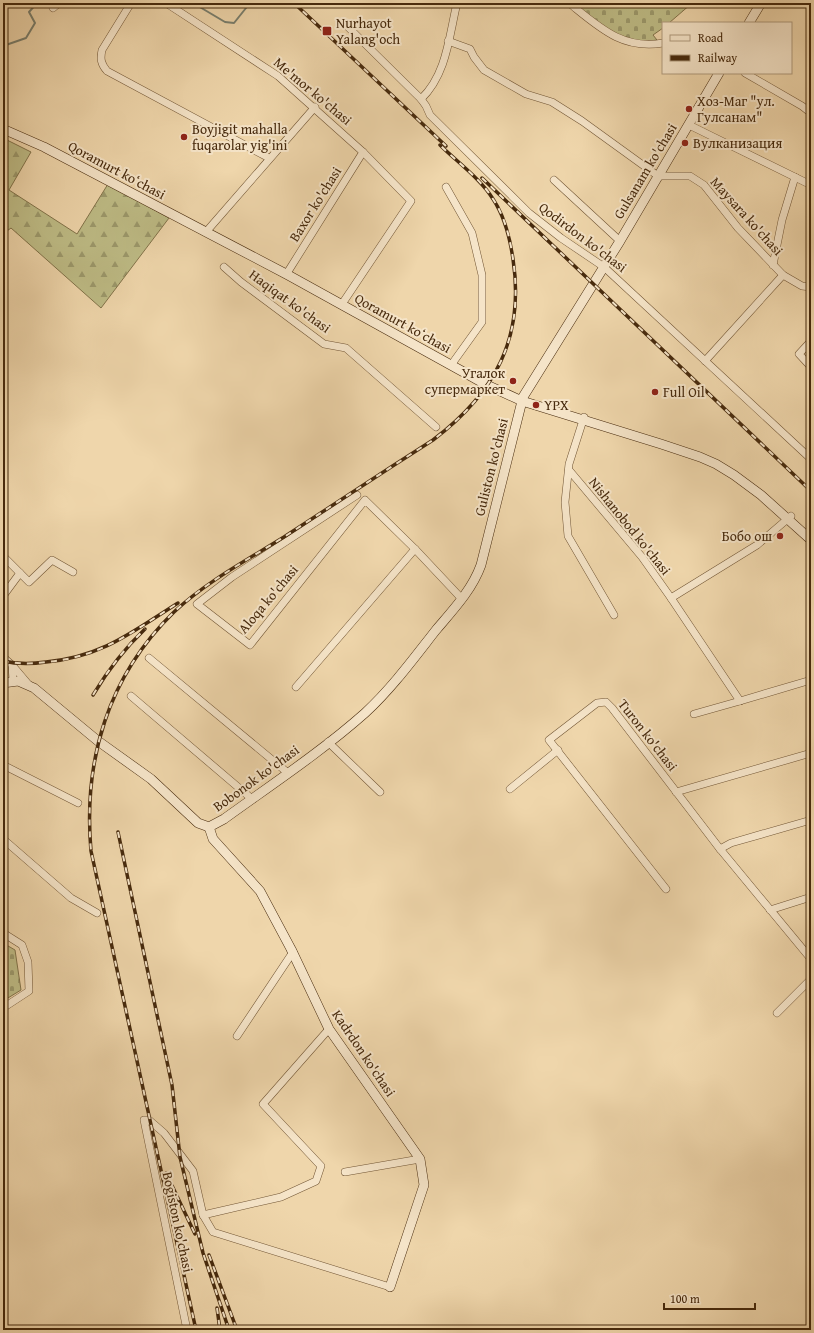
<svg xmlns="http://www.w3.org/2000/svg" width="814" height="1333" viewBox="0 0 814 1333" font-family="'Gentium Book Plus',serif">
	<style>
		.forest { fill: url(#forest-firs); stroke: #82734a }
		.cemetery { fill: url(#cemetery-stones); stroke: #82734a }
		.lines { fill: none; stroke-linecap: round; stroke-linejoin: round }
		.stream { stroke: #797f6e; stroke-width: 2 }
		.street-casing { stroke: #715534; stroke-width: 8 }
		.secondary-casing { stroke: #472a0d; stroke-width: 10 }
		.street { stroke: #f5e4c8; stroke-width: 7 }
		.secondary { stroke: #f5e4c8; stroke-width: 9 }
		.rail-casing { stroke: #472a0d; stroke-width: 3.5 }
		.rail { stroke: #f5e4c8; stroke-width: 2; stroke-dasharray: 6; stroke-linecap: butt }
		.poi-dot { fill: #8f2418; stroke: #f5e4c8; stroke-width: 1.5 }
		.labels { text-anchor: middle; dominant-baseline: central; stroke-width: 4; stroke-linejoin: round; paint-order: stroke }
		.poi-label { font-size: 14px; fill: #472a0d; stroke: #f5e4c8; text-anchor: start }
		.street-label { font-size: 14px; fill: #472a0d; stroke: #f5e4c8 }
	</style>
	<defs>
		<pattern id="forest-firs" width="22" height="20" patternUnits="userSpaceOnUse"><rect width="22" height="20" fill="#bebc86"/><path d="M5 1l3.5 6h-7zM16 11l3.5 6h-7z" fill="#9c996c"/></pattern>
		<pattern id="cemetery-stones" width="16" height="16" patternUnits="userSpaceOnUse"><rect width="16" height="16" fill="#bebc86"/><path d="M2 7V4a2 2 0 0 1 4 0v3zM10 15v-3a2 2 0 0 1 4 0v3z" fill="#9c996c"/></pattern>
	</defs>
	<rect width="100%" height="100%" fill="#efd6ab"/>
	<filter id="stains"><feTurbulence type="fractalNoise" baseFrequency=".005" numOctaves="4"/><feColorMatrix values="0 0 0 0 .2 0 0 0 0 .09 0 0 0 0 .02 0 0 0 .5 -.17"/></filter>
	<radialGradient id="worn" r=".72"><stop offset=".6" stop-color="#630" stop-opacity="0"/><stop offset="1" stop-color="#630" stop-opacity=".3"/></radialGradient>
	<path class="forest" d="M3,138L31,152L9,190L77,234L108,184L169,218L101,308L11,228L3,234Z"/>
	<g class="cemetery">
		<path d="M573,3H690L691,4L669,23H663V28L653,35L657,40C625,46 596,25 573,3Z"/>
		<path d="M3,943L15,950L21,990L3,1001Z"/>
	</g>
	<g class="lines">
		<g class="stream">
			<path d="M193,3L225,22L234,23L250,3"/>
			<path d="M3,46L26,38L35,23L29,12L37,3"/>
		</g>
		<defs>
			<g id="street">
				<path d="M131,3L102,50C100,59 101,64 107,71L269,158"/>
				<path d="M166,3L278,76L363,152L411,201L344,301"/>
				<path d="M569,3C599,27 622,50 663,43"/>
				<path d="M53,8L59,3"/>
				<path d="M348,27L421,99L426,106L430,115L529,213L561,238L604,267L811,459"/>
				<path d="M448,41L470,49L474,57L484,70L526,94L552,102L582,121L658,176H690L704,185L738,228L783,275L802,286L811,287"/>
				<path d="M745,73L802,106L811,113"/>
				<path d="M421,99C447,74 449,36 457,3"/>
				<path d="M689,125L811,185"/>
				<path d="M554,180L620,241"/>
				<path d="M446,187L472,233L482,275V322L454,361"/>
				<path d="M206,232L315,107"/>
				<path d="M773,265L782,220L795,177"/>
				<path d="M224,267L241,282L324,344L346,348L436,427"/>
				<path d="M289,270L363,152"/>
				<path d="M811,341L799,354L811,367"/>
				<path d="M705,361L783,275"/>
				<path d="M584,417L569,464L565,502L568,536L614,615"/>
				<path d="M569,470L642,557L671,598"/>
				<path d="M357,495L232,577L197,604L250,645L365,500L415,549L462,599"/>
				<path d="M791,516L757,545L671,598L740,701L811,680"/>
				<path d="M3,556L20,573L3,596"/>
				<path d="M20,573L29,582L52,560L73,572"/>
				<path d="M3,657L12,665L13,680"/>
				<path d="M149,658L288,773"/>
				<path d="M12,665L29,685"/>
				<path d="M296,687L415,549"/>
				<path d="M131,696L252,799"/>
				<path d="M694,714L740,701"/>
				<path d="M328,742L380,792"/>
				<path d="M3,765L78,803"/>
				<path d="M510,789L558,750"/>
				<path d="M676,792L811,753"/>
				<path d="M3,839L71,898L97,913"/>
				<path d="M720,849L731,843L811,820"/>
				<path d="M666,889L549,740L597,703L606,702L612,708L720,849L811,959"/>
				<path d="M770,910L811,897"/>
				<path d="M3,933L22,945L28,962L29,991L3,1008"/>
				<path d="M777,1013L811,979"/>
				<path d="M237,1036L293,952"/>
				<path d="M345,1172L420,1159"/>
				<path d="M203,1215L281,1197L316,1181L321,1166L263,1104L329,1029"/>
				<path d="M187,1330L144,1120H149L164,1133L193,1171L203,1215L213,1232L390,1287"/>
			</g>
			<g id="secondary">
				<path d="M749,23L761,3"/>
				<path d="M3,129L44,147L288,275L487,385L522,401L661,444L700,457L716,464L734,475L761,495L811,540"/>
				<path d="M3,683L18,681L34,688L98,741L151,779L198,823L209,827L224,819C271,785 321,752 365,713C392,688 414,658 436,630C453,610 472,590 481,565L523,397L620,241L719,73"/>
				<path d="M209,827L213,839L260,891L291,949L329,1029L420,1159L424,1185L390,1287"/>
			</g>
		</defs>
		<use href="#street" class="street-casing"/>
		<use href="#secondary" class="secondary-casing"/>
		<use href="#street" class="street"/>
		<use href="#secondary" class="secondary"/>
		<defs>
			<g id="rail">
				<path d="M294,3L446,146"/>
				<path d="M482,178L811,491"/>
				<path d="M3,661C16,664 32,664 46,662C102,657 132,632 178,603"/>
				<path d="M93,695C108,670 124,649 145,629"/>
				<path d="M118,832L172,1085L180,1157L203,1253L229,1330"/>
				<path d="M166,1173L195,1234"/>
				<path d="M209,1255L237,1330"/>
				<path d="M217,1308L220,1330"/>
				<path d="M196,1330L91,851C83,760 108,676 174,612C206,582 247,560 284,537C333,505 383,472 433,440C495,393 525,338 513,259C510,238 505,217 493,199C481,179 456,161 440,145"/>
			</g>
		</defs>
		<use href="#rail" class="rail-casing"/>
		<use href="#rail" class="rail"/>
	</g>
	<g class="poi-dot">
		<rect x="322" y="26" width="10" height="10" rx="2"/>
		<circle cx="689" cy="109" r="4"/>
		<circle cx="184" cy="137" r="4"/>
		<circle cx="685" cy="143" r="4"/>
		<circle cx="513" cy="381" r="4"/>
		<circle cx="655" cy="392" r="4"/>
		<circle cx="536" cy="405" r="4"/>
		<circle cx="780" cy="536" r="4"/>
	</g>
	<g class="labels">
		<g class="poi-label">
			<text x="336" y="23">Nurhayot<tspan x="336" dy="16">Yalang'och</tspan></text>
			<text x="697" y="101">Хоз-Маг "ул.<tspan x="697" dy="16">Гулсанам"</tspan></text>
			<text x="192" y="129">Boyjigit mahalla<tspan x="192" dy="16">fuqarolar yig'ini</tspan></text>
			<text x="693" y="143">Вулканизация</text>
			<text x="505" y="373" text-anchor="end">Угалок<tspan x="505" dy="16">супермаркет</tspan></text>
			<text x="663" y="392">Full Oil</text>
			<text x="544" y="405">YPX</text>
			<text x="772" y="536" text-anchor="end">Бобо ош</text>
		</g>
		<g class="street-label">
			<text transform="translate(313 91) rotate(40)">Me'mor ko'chasi</text>
			<text transform="translate(117 170) rotate(28)">Qoramurt koʻchasi</text>
			<text transform="translate(645 171) rotate(-59)">Gulsanam ko'chasi</text>
			<text transform="translate(315 204) rotate(-58)">Baxor ko'chasi</text>
			<text transform="translate(747 216) rotate(48)">Maysara ko'chasi</text>
			<text transform="translate(583 237) rotate(37)">Qodirdon ko'chasi</text>
			<text transform="translate(290 301) rotate(36)">Haqiqat ko'chasi</text>
			<text transform="translate(403 323) rotate(29)">Qoramurt koʻchasi</text>
			<text transform="translate(491 467) rotate(-76)">Guliston ko'chasi</text>
			<text transform="translate(630 526) rotate(51)">Nishanobod ko'chasi</text>
			<text transform="translate(268 599) rotate(-50)">Aloqa ko'chasi</text>
			<text transform="translate(648 735) rotate(52)">Turon ko'chasi</text>
			<text transform="translate(256 778) rotate(-36)">Bobonok ko'chasi</text>
			<text transform="translate(364 1053) rotate(56)">Kadrdon ko'chasi</text>
			<text transform="translate(178 1222) rotate(78)">Bogiston ko'chasi</text>
		</g>
	</g>
	<rect width="814" height="1333" fill="none" stroke="#efd6ab" stroke-width="16"/>
	<rect x="4" y="4" width="806" height="1325" fill="none" stroke="#472a0d" stroke-width="2"/>
	<rect x="8" y="8" width="798" height="1317" fill="none" stroke="#472a0d"/>
	<rect x="662" y="22" width="130" height="52" fill="#f5e4c8" stroke="#af9a7d"/>
	<rect x="670" y="35" width="20" height="6" fill="#f5e4c8" stroke="#af9a7d"/>
	<text x="698" y="42" font-size="12" fill="#472a0d">Road</text>
	<rect x="670" y="55" width="20" height="6" fill="#472a0d" stroke="#af9a7d"/>
	<text x="698" y="62" font-size="12" fill="#472a0d">Railway</text>
	<path d="M664 1303v6h91v-6" fill="none" stroke="#472a0d" stroke-width="2"/>
	<text x="670" y="1303" font-size="12" fill="#472a0d" stroke="#f5e4c8" stroke-width="3" paint-order="stroke">100 m</text>
	<rect width="100%" height="100%" filter="url(#stains)"/>
	<rect width="100%" height="100%" fill="url(#worn)"/>
</svg>
